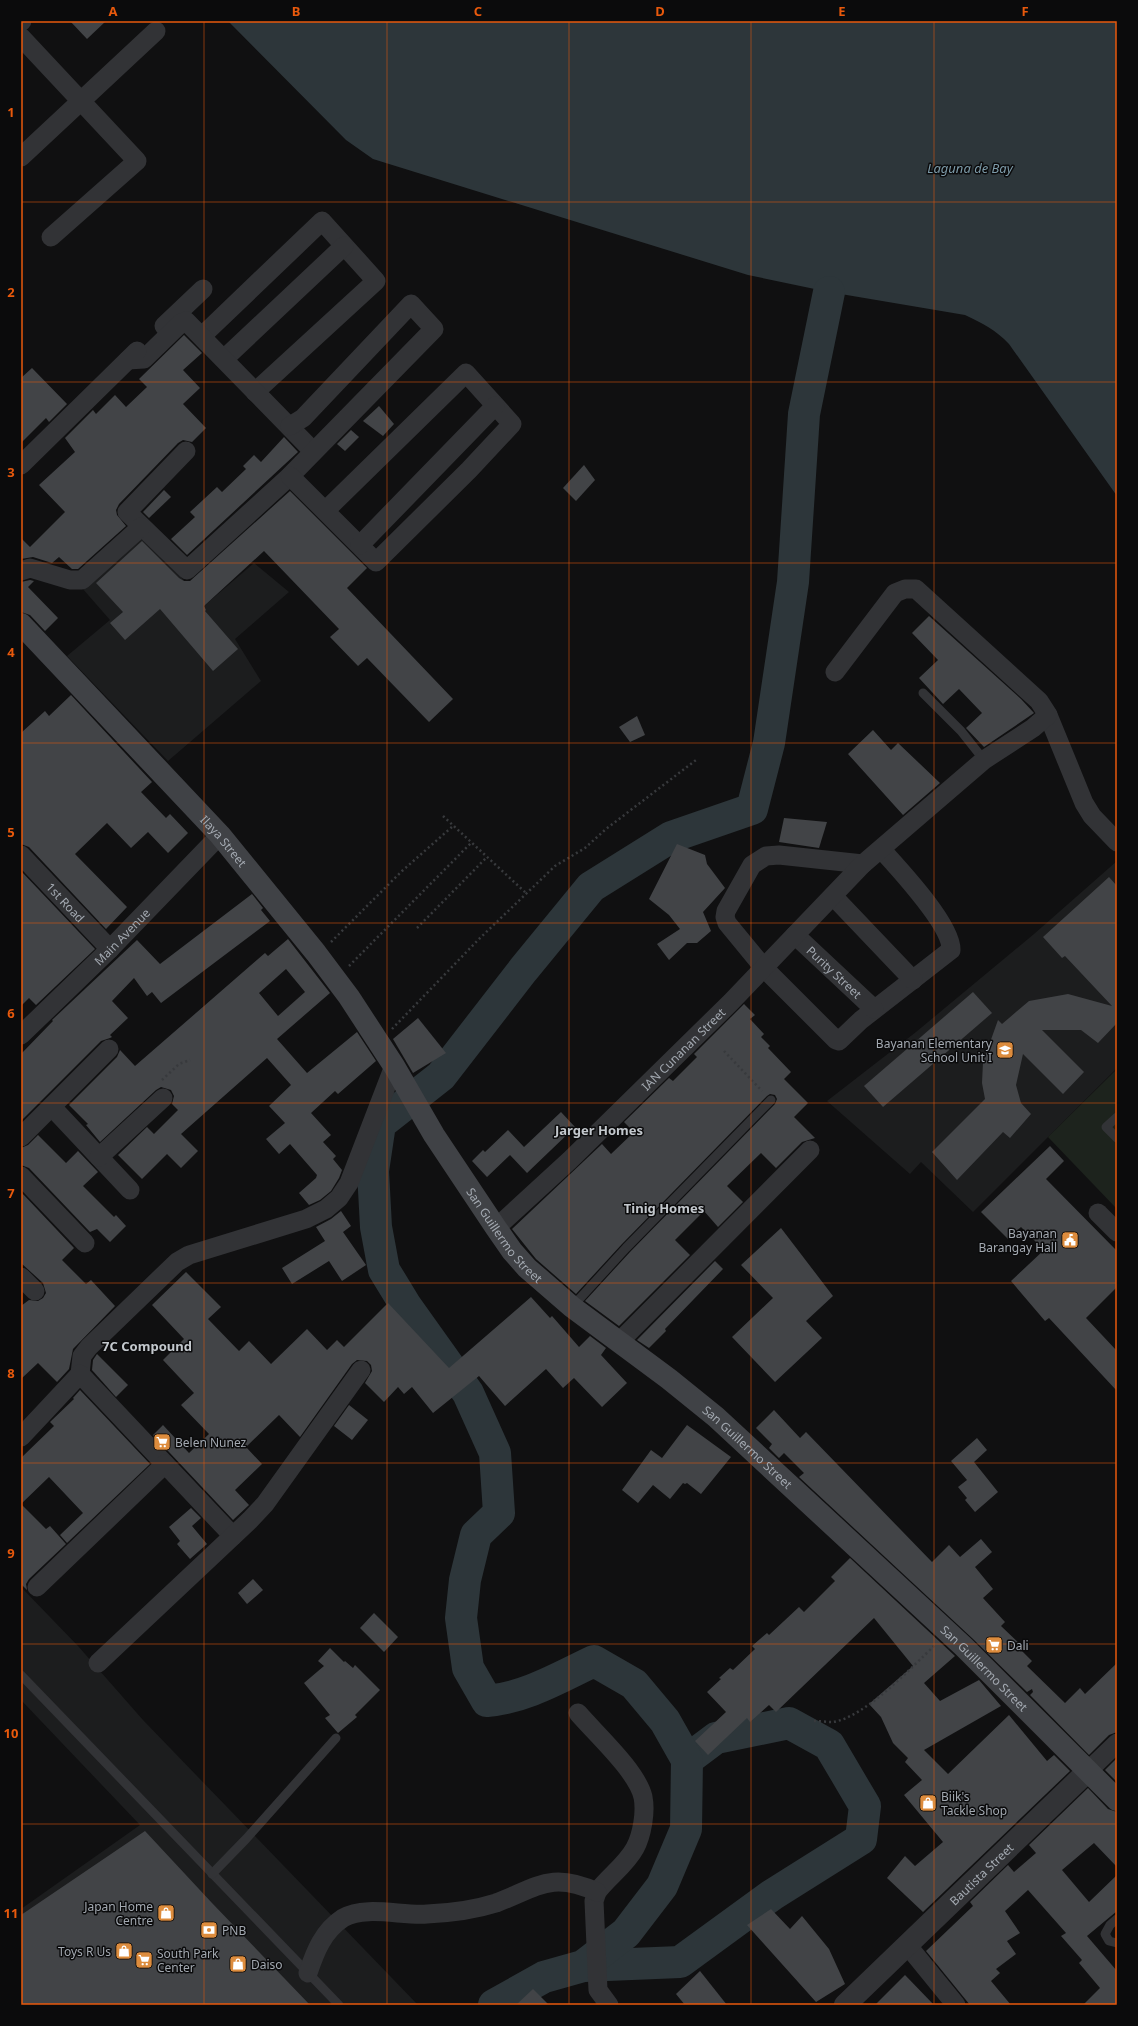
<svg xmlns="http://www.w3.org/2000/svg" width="1138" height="2026" viewBox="0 0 1138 2026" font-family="'Noto Sans',sans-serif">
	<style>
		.built { fill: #1c1d1e }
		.green { fill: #1d231d }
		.water { fill: #2d363a }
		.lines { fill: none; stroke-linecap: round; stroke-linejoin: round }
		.river { stroke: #2d363a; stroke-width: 32 }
		.building { fill: #424447; fill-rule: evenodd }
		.path { stroke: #383a3d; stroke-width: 2.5; stroke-dasharray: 2 3; stroke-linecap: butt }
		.service { stroke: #323336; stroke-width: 9 }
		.minor { stroke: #323336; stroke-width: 19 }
		.tertiary { stroke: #323336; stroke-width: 22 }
		.secondary { stroke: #404246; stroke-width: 22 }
		.grid { fill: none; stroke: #e8590c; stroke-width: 1; stroke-opacity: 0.55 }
		.labels { text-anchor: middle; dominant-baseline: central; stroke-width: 3; stroke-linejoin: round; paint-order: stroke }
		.street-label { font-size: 12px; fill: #a3a9b1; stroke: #0b0b0c }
		.poi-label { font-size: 12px; fill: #a3a9b1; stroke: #0b0b0c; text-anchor: start }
		.water-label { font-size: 13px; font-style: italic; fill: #7d9ba9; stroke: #0b0b0c }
		.neighbourhood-label { font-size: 13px; font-weight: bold; fill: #c3c8cd; stroke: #0b0b0c }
		.neatline { fill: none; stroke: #e8590c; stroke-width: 1.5 }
		.grid-label { font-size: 13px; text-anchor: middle; font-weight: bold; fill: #e8590c }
	</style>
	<rect width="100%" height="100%" fill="#101011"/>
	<g class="built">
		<path d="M144,534L205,605L254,563L289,592L235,639L261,681L168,761L67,656L110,620L82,588Z"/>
		<path d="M1117,861V1068L973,1212L921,1162L910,1174L827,1101L916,1032L1034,934Z"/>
		<path d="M21,1587L78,1646L143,1720L418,2005H21V1909L140,1825L21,1700Z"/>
	</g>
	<path class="green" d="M1117,1069V1209L1048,1137Z"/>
	<path class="water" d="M228,21H1117V496L1009,344C996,330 982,323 965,315L829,292L748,275L373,159L346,140Z"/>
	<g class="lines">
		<g class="river">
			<path d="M583,1966L680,1962L772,1895L861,1839L865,1806L829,1745L789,1723L716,1738L692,1756"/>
			<path d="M494,2005L544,1977L583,1966L626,1933L662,1886L686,1829L687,1760L665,1721L634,1684L594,1661C560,1677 525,1698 487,1701L468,1668L461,1618L465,1580L476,1535L499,1513L495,1453L468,1393L406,1306L384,1270L376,1227L373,1171L380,1124L441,1076L523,970L591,887L671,837L752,809L769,743L793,582L804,414L829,292"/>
		</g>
	</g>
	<g class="building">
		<path d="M70,21H106L87,39Z"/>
		<path d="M184,335L202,353L183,370L200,388L183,404L206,428L192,442L183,440L178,443L119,504L116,510L117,515L126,526L78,569H72L59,557L52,563L33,557L21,559V538L30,547L65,512L39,485L75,452L65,438L93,410L96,414L115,395L126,407L147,387L139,379Z"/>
		<path d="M32,368L67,404L49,422L46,418L21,443V378Z"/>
		<path d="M379,406L394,424L383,436L363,421Z"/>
		<path d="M351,430L359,437L345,451L337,444Z"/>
		<path d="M284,437L298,452L187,555L171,539L195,517L190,512L217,487L222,492L246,469L243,466L254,455L261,462Z"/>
		<path d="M584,465L595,480L576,501L563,488Z"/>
		<path d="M164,490L171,497L149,518L143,512Z"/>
		<path d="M290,491L367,568L347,588L453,699L429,722L367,658L358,666L330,637L339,629L264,551L204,606L206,610L205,611L238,649L213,671L160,609L125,640L110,623L123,612L96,583L142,541L179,578L184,581H190Z"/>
		<path d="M30,580L34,581L28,587L58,618L45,631L30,615L21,612V582Z"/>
		<path d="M929,616L1021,699L1034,713L984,747L966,728L982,713L959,689L943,704L919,678L938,660L912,633Z"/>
		<path d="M71,695L152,782L141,792L166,818L170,814L188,833L168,853L148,832L131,848L107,823L75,854L127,907L106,929L29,847L21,844V733L45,711L49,716Z"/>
		<path d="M637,716L645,735L630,742L619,727Z"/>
		<path d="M873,730L891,750L898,743L940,783L903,815L848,754Z"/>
		<path d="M784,818L827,822L819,848L779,842Z"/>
		<path d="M677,844L705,855L707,864L725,888L703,912L711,931L697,943H687L669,960L657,944L680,929L669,915L649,899Z"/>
		<path d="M21,871L95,949L36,1005L29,998L21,1006Z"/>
		<path d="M1109,877L1117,886V1023L1098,1043L1081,1030H1042L1084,1072L1063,1094L1023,1054L1016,1085L1021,1103L1031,1114L1010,1138L1003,1132L957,1180L932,1152L985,1099L982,1083L983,1062L998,1020L1002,1024L1029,1001L1068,994L1112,1006L1065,956L1062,958L1043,937Z"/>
		<path d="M252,894L263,908L261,910L270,921L161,1003L152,992L147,996L134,978L112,1001L128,1018L110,1035L112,1037L110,1038L101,1041L21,1121V1054L53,1021L52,1020L137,940L160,964Z"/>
		<path d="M288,939L330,993L277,1039L307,1073L357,1032L376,1061L338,1094L335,1091L311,1113L331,1135L323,1142L336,1156L333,1159L342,1170L339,1178L331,1191L320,1200L309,1205L299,1193L316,1178L317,1175L290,1144L279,1154L266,1139L285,1123L269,1106L291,1085L267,1058L181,1134L198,1151L181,1168L167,1154L142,1179L118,1155L147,1127L154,1134L178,1110L172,1104L174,1096L171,1090L161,1087L156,1090L100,1142L86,1125L88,1124L69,1105L117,1057L120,1050L135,1066L265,953L268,956ZM286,969L305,992L278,1016L259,993Z"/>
		<path d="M973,992L992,1013L883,1107L864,1086Z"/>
		<path d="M744,1004L755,1015L750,1019L764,1034L761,1037L770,1046L768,1048L791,1072L784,1079L808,1103L794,1117L815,1138L802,1142L776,1168L761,1153L727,1186L743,1202L718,1227L704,1211L675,1240L690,1255L619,1326L585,1301L630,1252L775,1104L777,1099L775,1095L770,1094L767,1096L622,1244L576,1294L536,1259L512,1229L602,1144L611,1154L634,1132L624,1122L669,1078L673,1081L697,1057L694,1054Z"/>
		<path d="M418,1018L446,1053L413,1073L393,1039Z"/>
		<path d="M561,1112L575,1127L527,1173L510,1155L487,1177L472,1161L483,1150L485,1152L508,1130L524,1147Z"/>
		<path d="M38,1135L66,1163L78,1151L98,1172L83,1186L114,1217L116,1215L126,1226L110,1242L97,1229L90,1232L29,1168L21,1165V1148L28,1145Z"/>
		<path d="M1050,1146L1064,1161L1046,1179L1117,1251V1287L1086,1318L1117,1351V1391L1049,1318L1045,1321L1011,1281L1044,1250L1021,1227L1008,1239L981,1212Z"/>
		<path d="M21,1192L74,1248L62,1260L86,1284L91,1280L115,1306L73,1349L69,1369L57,1382L38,1363L21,1379V1306L29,1300L38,1301L43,1298L46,1293L43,1283L21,1263Z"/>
		<path d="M341,1211L351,1226L343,1232L366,1265L342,1281L329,1261L292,1284L282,1268L325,1241L316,1227L331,1219Z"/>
		<path d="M781,1228L833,1296L806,1321L822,1338L775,1382L732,1337L773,1298L741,1265Z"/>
		<path d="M715,1261L723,1269L665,1329L666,1331L649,1348L637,1340Z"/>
		<path d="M186,1272L221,1307L208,1319L239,1351L249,1341L271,1364L307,1329L327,1350L337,1340L344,1347L388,1303L449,1368L531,1297L550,1318L552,1316L579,1347L590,1336L606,1348L601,1355L627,1383L602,1407L574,1378L563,1388L546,1369L505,1406L479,1376L433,1413L412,1387L404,1394L398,1387L384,1402L365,1383L372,1371L371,1365L367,1361L357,1360L352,1364L300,1437L279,1415L246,1447L262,1464L235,1490L249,1505L233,1520L153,1435L163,1425L189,1453L209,1434L181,1405L194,1393L163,1360L184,1339L152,1305Z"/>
		<path d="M97,1354L128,1385L116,1397L92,1370L93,1360Z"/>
		<path d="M80,1390L150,1464L67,1543L60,1535L83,1513L49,1477L21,1504L46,1529L50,1526L66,1544L29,1579L26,1584L27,1590L21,1584V1458L54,1426L50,1422L74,1399L73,1398Z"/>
		<path d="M349,1405L368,1420L352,1440L334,1426Z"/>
		<path d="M774,1410L800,1438L806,1432L932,1562L949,1545L960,1557L981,1539L992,1552L975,1567L993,1589L983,1598L1005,1622L1001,1626L1021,1645L1018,1647L1032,1661L1027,1666L1065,1703L1080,1688L1085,1694L1117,1663V1732L1109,1735L1089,1755L1030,1695L1033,1692L1032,1689L1027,1692L972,1638L799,1477L804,1473L784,1453L779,1458L769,1448L772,1444L756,1428Z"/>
		<path d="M687,1425L731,1457L701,1494L687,1483L685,1484L683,1483L670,1499L653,1485L638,1503L622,1490L651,1450L662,1458Z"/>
		<path d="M977,1438L987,1450L974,1462L998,1492L975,1512L965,1500L967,1498L958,1487L967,1480L951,1461Z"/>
		<path d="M191,1508L201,1518L192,1526L207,1544L190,1559L177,1544L180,1541L169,1527Z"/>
		<path d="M850,1558L955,1656L924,1683L940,1701L979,1680L1001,1706L924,1750L948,1774L1009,1715L1047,1761L1054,1755L1070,1771L923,1912L887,1878L905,1856L915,1866L943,1842L904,1795L922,1780L905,1762L908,1758L893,1743L881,1717L869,1704L913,1666L874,1618L776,1712L769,1705L750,1722L747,1718L708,1755L695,1741L726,1712L707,1692L721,1679L719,1678L730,1668L733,1670L755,1649L752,1646L767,1633L769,1635L799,1607L804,1612L835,1581L831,1577Z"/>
		<path d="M253,1579L263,1590L247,1604L238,1593Z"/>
		<path d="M374,1613L398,1637L384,1652L360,1628Z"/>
		<path d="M330,1648L344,1662L345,1661L353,1668L355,1665L380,1690L355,1715L357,1717L338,1733L325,1718L330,1715L304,1683L324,1666L318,1661Z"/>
		<path d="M1117,1758V1782L1105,1770Z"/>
		<path d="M1088,1788L1108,1809L1117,1812V1867L1094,1843L1062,1870L1089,1902L1117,1875V1911L1087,1936L1117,1971V2005H1083L1100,1988L1079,1963L1082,1960L1061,1936L1066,1933L1028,1890L1005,1911L1020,1933L1007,1941L1016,1954L996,1969L1000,1973L991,1981L1011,2005H970L926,1951L973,1906L970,1902L1008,1865L1014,1872L1036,1853L1029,1845Z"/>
		<path d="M145,1831L212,1903L310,2005H21V1915Z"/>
		<path d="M771,1909L790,1929L802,1916L829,1949L845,1984L816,2002L747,1925Z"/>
		<path d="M700,1971L727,2005H685L676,1994Z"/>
		<path d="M905,1975L934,2005H875Z"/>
		<path d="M533,1989L549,2005H516Z"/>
	</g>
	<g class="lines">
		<g class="path">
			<path d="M443,816L526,893"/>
			<path d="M417,928L487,857"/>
			<path d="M331,942L402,871L453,826"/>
			<path d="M349,966L471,843"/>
			<path d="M392,1029L478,940L555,866L585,848L606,829L696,760"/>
			<path d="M724,1051L762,1091"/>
			<path d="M162,1080L179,1064L190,1060"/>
			<path d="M814,1721C820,1721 827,1722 833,1722C865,1717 911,1668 935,1645"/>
		</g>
		<g class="service">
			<path d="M923,693L961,731L984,760"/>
			<path d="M1117,1117L1106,1127L1117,1138"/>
			<path d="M572,1307L626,1248L771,1100"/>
			<path d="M21,1675L339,2005"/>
			<path d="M212,1874L246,1839L336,1738"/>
			<path d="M1117,1919L1110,1925L1105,1934L1109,1941L1117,1943"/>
		</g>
		<g class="minor">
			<path d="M21,22L22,21"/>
			<path d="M21,37L137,161L51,237"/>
			<path d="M21,157L156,31"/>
			<path d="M164,326L203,289"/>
			<path d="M202,336L322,221L376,281L255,392"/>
			<path d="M224,359L344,246"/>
			<path d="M128,360L144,359L181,323L186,321L313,451"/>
			<path d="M186,451L127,512L187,570L290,476L434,329L411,304L303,418L290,426"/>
			<path d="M21,465L137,351"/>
			<path d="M290,476L376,562L469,470L512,424L466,373L325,511"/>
			<path d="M360,545L495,406"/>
			<path d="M21,571L30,568L70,580H82L141,527"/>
			<path d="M1048,715L1084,803L1092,816L1117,842"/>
			<path id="s1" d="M21,855L110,949"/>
			<path d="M863,864L779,855L766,856L752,865L726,911L725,917L727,923L764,968L836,1040L839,1041L861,1020L951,950C952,925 898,868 881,849"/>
			<path d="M833,896L913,980"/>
			<path id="s2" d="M795,935L874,1009"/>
			<path id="s3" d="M21,1035L110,949L220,835"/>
			<path d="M52,1107L130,1190"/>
			<path d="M21,1137L109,1049"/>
			<path d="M99,1157L163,1098"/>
			<path d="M21,1176L85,1243"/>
			<path d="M1098,1213L1117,1232"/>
			<path id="s4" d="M496,1228L570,1160L731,1002L863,864L984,760L1033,728L1048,715L1039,701L916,589H905L895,593L835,672"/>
			<path d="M21,1277L35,1291"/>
			<path d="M619,1342L810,1150"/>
			<path d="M80,1374L82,1356L89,1347L177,1262L189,1255L306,1219L326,1209L339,1198L349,1183L394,1066"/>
			<path d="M21,1437L80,1374L233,1536"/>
			<path d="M37,1587L165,1464"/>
			<path d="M98,1663L250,1520L265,1504L361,1370"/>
			<path d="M578,1713C596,1734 637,1771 643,1797C646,1812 642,1835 635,1848C626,1865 608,1877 597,1892L594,1901L598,1990L609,2005"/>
			<path d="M1089,1770L1117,1743"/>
			<path d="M908,1946L956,2005"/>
			<path d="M308,1973C315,1952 323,1931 343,1918C366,1905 401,1916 427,1914C450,1913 474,1910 496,1903C538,1887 551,1871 597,1892"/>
		</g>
		<path class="tertiary" id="s5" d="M845,2005L1089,1770"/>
		<path class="secondary" id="s6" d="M21,624L220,835L316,953L349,997L394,1066L434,1135L496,1228L512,1251L527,1268L572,1307L669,1379L716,1417L964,1647L1117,1800"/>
	</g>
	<path class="grid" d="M204,21V2005M387,21V2005M569,21V2005M751,21V2005M934,21V2005M21,202H1117M21,382H1117M21,563H1117M21,743H1117M21,923H1117M21,1103H1117M21,1283H1117M21,1463H1117M21,1644H1117M21,1824H1117"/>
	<defs>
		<symbol id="school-square" viewBox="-11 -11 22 22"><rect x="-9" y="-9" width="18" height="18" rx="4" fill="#dd8c3d" stroke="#0b0b0c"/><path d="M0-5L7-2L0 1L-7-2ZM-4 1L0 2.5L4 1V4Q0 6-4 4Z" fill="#fff"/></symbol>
		<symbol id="civic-square" viewBox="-11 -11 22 22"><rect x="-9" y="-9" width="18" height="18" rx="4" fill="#dd8c3d" stroke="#0b0b0c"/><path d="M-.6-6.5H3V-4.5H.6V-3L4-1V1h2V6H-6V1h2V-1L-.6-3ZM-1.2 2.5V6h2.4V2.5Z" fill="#fff"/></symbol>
		<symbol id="supermarket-square" viewBox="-11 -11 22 22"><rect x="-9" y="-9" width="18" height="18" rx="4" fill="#dd8c3d" stroke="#0b0b0c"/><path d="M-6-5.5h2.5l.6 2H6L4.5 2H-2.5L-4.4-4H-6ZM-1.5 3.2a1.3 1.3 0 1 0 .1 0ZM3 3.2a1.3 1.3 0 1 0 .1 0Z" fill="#fff"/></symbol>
		<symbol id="shop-square" viewBox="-11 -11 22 22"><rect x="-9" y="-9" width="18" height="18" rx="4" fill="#dd8c3d" stroke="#0b0b0c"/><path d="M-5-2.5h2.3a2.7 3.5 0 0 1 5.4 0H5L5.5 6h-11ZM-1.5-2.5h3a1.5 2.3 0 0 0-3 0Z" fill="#fff"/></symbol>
		<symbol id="bank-square" viewBox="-11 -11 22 22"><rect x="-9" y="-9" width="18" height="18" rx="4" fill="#dd8c3d" stroke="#0b0b0c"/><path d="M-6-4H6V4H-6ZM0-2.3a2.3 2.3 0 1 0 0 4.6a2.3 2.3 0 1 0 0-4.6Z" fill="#fff"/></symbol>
	</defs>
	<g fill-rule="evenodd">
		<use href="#school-square" x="995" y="1040" width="20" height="20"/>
		<use href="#civic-square" x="1060" y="1230" width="20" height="20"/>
		<use href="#supermarket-square" x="152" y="1432" width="20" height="20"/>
		<use href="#supermarket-square" x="984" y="1635" width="20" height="20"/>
		<use href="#shop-square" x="918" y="1793" width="20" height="20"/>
		<use href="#shop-square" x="156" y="1903" width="20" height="20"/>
		<use href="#bank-square" x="199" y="1920" width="20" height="20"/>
		<use href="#shop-square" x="114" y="1941" width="20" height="20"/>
		<use href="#supermarket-square" x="134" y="1950" width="20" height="20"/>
		<use href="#shop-square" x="228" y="1954" width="20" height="20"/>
	</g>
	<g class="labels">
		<g class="street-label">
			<text stroke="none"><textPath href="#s6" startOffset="297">Ilaya Street</textPath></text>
			<text stroke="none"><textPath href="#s1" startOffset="65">1st Road</textPath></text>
			<text stroke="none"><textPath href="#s3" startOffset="141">Main Avenue</textPath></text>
			<text stroke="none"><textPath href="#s2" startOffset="54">Purity Street</textPath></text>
			<text stroke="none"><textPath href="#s4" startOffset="259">IAN Cunanan Street</textPath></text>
			<text stroke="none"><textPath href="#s6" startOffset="782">San Guillermo Street</textPath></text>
			<text stroke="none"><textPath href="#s6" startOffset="1106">San Guillermo Street</textPath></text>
			<text stroke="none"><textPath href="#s6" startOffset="1430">San Guillermo Street</textPath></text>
			<text stroke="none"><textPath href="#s5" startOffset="189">Bautista Street</textPath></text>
		</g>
		<g class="poi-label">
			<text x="992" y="1043" text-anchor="end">Bayanan Elementary<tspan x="992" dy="14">School Unit I</tspan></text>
			<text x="1057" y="1233" text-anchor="end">Bayanan<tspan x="1057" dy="14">Barangay Hall</tspan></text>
			<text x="175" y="1442">Belen Nunez</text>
			<text x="1007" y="1645">Dali</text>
			<text x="941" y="1796">Biik's<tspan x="941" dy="14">Tackle Shop</tspan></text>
			<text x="153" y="1906" text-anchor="end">Japan Home<tspan x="153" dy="14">Centre</tspan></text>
			<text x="222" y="1930">PNB</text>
			<text x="111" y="1951" text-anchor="end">Toys R Us</text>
			<text x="157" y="1953">South Park<tspan x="157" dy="14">Center</tspan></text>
			<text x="251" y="1964">Daiso</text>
		</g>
		<g class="water-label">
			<text x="970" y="168">Laguna de Bay</text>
		</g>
		<g class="neighbourhood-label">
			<text x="599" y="1130">Jarger Homes</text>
			<text x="664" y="1208">Tinig Homes</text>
			<text x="147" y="1346">7C Compound</text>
		</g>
	</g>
	<rect width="1138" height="2026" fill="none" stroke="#0b0b0c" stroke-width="44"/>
	<rect x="22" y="22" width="1094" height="1982" class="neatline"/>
	<g class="grid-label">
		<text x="113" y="16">A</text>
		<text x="296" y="16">B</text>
		<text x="478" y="16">C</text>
		<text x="660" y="16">D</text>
		<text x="842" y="16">E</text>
		<text x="1025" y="16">F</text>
		<text x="11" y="117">1</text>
		<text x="11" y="297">2</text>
		<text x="11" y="477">3</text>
		<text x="11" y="657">4</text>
		<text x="11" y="837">5</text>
		<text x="11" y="1018">6</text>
		<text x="11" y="1198">7</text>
		<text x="11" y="1378">8</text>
		<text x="11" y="1558">9</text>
		<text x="11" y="1738">10</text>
		<text x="11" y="1918">11</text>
	</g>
</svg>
